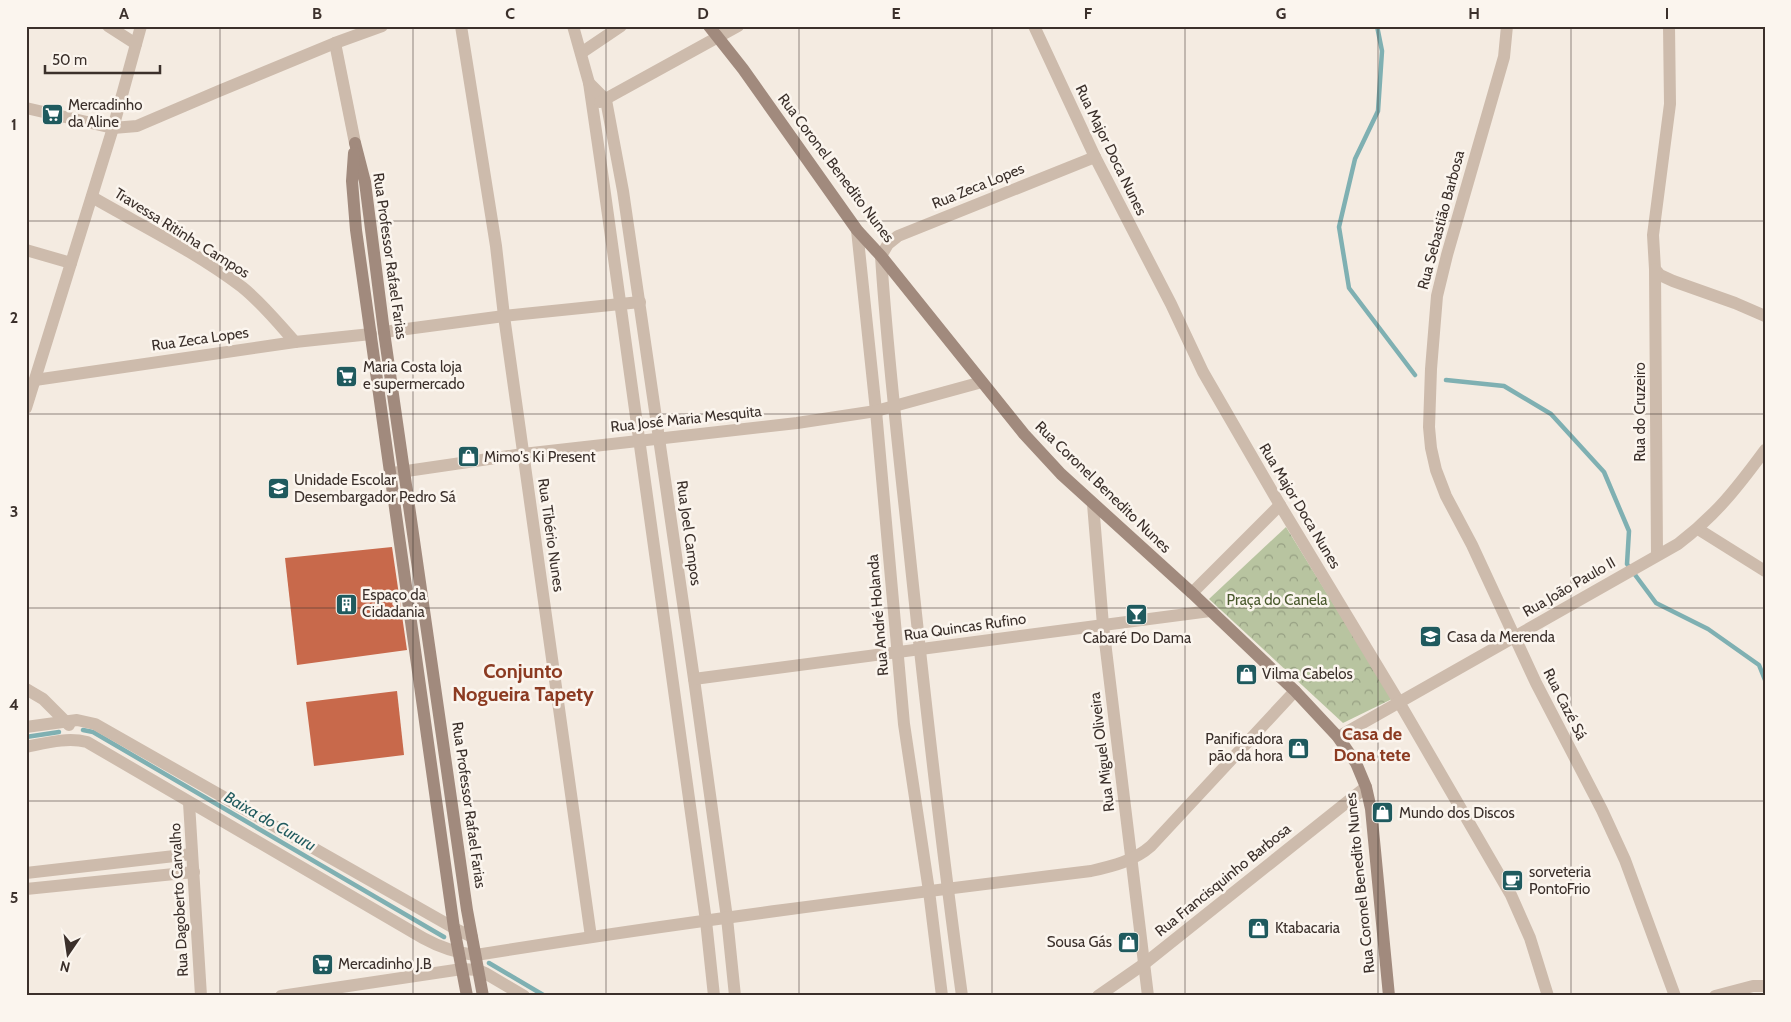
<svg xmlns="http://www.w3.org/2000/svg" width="1791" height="1022" viewBox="0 0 1791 1022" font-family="Cabin,sans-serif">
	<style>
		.forest { fill: url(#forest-crowns) }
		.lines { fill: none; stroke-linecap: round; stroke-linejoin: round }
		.stream { stroke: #7fb0b2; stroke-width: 4.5 }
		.building { fill: #c8694b }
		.street { stroke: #cdbbac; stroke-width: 12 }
		.secondary { stroke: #a18a7d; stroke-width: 12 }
		.grid { fill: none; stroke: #3b302b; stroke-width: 1; stroke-opacity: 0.55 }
		.labels { text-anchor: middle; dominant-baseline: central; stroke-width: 5; stroke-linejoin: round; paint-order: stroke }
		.poi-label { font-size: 15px; fill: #3b302b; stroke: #fbf5ee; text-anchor: start }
		.street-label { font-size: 15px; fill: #3b302b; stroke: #fbf5ee }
		.park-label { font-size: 15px; fill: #4a5a2e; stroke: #fbf5ee }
		.water-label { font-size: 16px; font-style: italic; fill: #1f5a5e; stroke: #fbf5ee }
		.quarter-label { font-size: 18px; font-weight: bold; fill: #8c3b22; stroke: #fbf5ee }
		.district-label { font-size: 20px; font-weight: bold; fill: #8c3b22; stroke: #fbf5ee }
		.neatline { fill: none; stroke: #3b302b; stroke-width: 2 }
		.grid-label { font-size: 16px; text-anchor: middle; font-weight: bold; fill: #3b302b }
	</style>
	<defs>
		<pattern id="forest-crowns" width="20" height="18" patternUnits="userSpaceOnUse" patternTransform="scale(1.25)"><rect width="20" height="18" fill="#b8c4a0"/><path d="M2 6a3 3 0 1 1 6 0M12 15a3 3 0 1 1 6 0" fill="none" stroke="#97a083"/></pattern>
	</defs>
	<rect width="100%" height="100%" fill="#f4ebe1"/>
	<path class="forest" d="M1286,527L1392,699L1343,723L1209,599Z"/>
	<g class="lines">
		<g class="stream">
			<path d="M1377,26L1382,51L1378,111L1355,159L1339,227L1349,288L1415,375"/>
			<path d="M1446,380L1504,386L1551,414L1604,472L1629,531L1627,564L1656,603L1708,629L1759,665L1765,680"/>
			<path d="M83,730L93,732L444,937"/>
			<path d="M26,737L59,732"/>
			<path d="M489,963L545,996"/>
		</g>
	</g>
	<g class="building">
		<path d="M392,547L407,650L297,665L285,558Z"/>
		<path d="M397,691L404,755L314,766L306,702Z"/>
	</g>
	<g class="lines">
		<g class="street">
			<path d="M108,26L136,44"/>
			<path d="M461,26L496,246L504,316L591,937"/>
			<path d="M573,26L589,83L602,172L706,921L714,996"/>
			<path d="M1034,26L1095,157L1171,304L1203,372L1280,505L1399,702L1511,895L1530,938L1548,996"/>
			<path d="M1507,26L1504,57L1447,255L1437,296L1431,369L1429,427L1431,448L1436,470L1446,496L1472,545L1536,683L1602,810L1625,860L1675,996"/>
			<path d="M1669,26L1670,104L1653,235L1655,269L1660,275L1673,281L1735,303L1765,316"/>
			<path d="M335,43L355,143"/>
			<path d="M581,53L621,26"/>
			<path d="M589,83L606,100L623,191L694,679L727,918L735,996"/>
			<path d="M600,102L738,26"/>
			<path d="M26,108L113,128L137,126L219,91L335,43L382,26"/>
			<path d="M92,197C142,226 196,252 242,287C262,303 278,323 295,342"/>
			<path d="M857,230L876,411L904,724L929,891L942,996"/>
			<path d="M26,250L71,263"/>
			<path d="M1655,269L1657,555"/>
			<path d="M384,332L504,316L640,302"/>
			<path d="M35,380L295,342L371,334"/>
			<path d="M26,408L113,128L141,26"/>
			<path d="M393,473L523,454L797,423L876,411L982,382"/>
			<path d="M1093,504L1103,625L1148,996"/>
			<path d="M1698,529L1765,571"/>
			<path d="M1192,593L1280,505"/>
			<path d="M694,679L1210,611"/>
			<path d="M26,689L43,699L69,725"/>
			<path d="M26,727L77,720L95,724L454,928L472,937"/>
			<path d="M1338,737L1678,544C1716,515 1737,488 1765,450"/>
			<path d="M26,747C46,743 67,737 87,742L423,938C441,948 456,953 476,955C680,922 886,896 1091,871C1113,866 1134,861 1151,846L1295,691"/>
			<path d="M189,803L201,996"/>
			<path d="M26,873L192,854"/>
			<path d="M26,889L194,872"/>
			<path d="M281,996L462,969L478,970L485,973L524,996"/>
			<path d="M962,996C941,844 924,691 908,538C898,444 887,350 881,256L888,244L898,236L1095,157"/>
			<path d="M1098,996L1144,964L1366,787"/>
			<path d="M1715,996L1753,986H1765"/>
		</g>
		<g class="secondary">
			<path d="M709,26L743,69L857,230L881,256L1024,434L1061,474L1192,593L1295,691L1338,737L1356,763L1366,787L1371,809L1389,996"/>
			<path d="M355,143L365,182L384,332L404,471L467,910L483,996"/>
			<path d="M354,153L352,181L356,230L454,928L467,996"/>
		</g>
	</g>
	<path class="grid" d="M220,26V996M413,26V996M606,26V996M799,26V996M992,26V996M1185,26V996M1378,26V996M1571,26V996M26,221H1765M26,414H1765M26,608H1765M26,801H1765"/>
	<defs>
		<symbol id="supermarket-square" viewBox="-11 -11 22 22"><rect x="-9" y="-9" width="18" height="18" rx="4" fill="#1f5a5e" stroke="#fbf5ee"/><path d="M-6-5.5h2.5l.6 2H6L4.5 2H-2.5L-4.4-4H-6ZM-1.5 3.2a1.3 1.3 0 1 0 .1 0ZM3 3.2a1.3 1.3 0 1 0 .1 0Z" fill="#fff"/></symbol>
		<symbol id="shop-square" viewBox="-11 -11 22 22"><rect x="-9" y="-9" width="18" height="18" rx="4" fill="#1f5a5e" stroke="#fbf5ee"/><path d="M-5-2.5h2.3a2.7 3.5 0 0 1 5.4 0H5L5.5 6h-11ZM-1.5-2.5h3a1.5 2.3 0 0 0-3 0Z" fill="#fff"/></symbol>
		<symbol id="school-square" viewBox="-11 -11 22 22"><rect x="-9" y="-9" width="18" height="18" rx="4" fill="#1f5a5e" stroke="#fbf5ee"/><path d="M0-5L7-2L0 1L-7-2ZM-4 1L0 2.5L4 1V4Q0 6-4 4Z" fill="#fff"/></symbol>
		<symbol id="building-square" viewBox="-11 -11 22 22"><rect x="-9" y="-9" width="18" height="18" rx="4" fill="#1f5a5e" stroke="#fbf5ee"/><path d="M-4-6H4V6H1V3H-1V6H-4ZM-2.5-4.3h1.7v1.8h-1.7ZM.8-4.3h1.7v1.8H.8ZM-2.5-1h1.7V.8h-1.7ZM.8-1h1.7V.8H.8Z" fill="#fff"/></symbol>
		<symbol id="bar-square" viewBox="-11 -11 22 22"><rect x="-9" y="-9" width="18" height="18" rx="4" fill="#1f5a5e" stroke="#fbf5ee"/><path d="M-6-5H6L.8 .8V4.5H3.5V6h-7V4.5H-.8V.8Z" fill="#fff"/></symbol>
		<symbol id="cafe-square" viewBox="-11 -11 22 22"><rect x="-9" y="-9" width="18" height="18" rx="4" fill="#1f5a5e" stroke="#fbf5ee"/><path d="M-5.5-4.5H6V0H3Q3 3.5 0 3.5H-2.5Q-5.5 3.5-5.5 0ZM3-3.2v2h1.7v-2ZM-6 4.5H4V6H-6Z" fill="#fff"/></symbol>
	</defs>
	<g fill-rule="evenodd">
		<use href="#supermarket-square" x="40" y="102" width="25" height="25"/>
		<use href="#supermarket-square" x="334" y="364" width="25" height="25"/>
		<use href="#shop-square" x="456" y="444" width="25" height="25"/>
		<use href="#school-square" x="266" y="476" width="25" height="25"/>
		<use href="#building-square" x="334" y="592" width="25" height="25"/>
		<use href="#bar-square" x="1124" y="602" width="25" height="25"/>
		<use href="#school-square" x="1418" y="624" width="25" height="25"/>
		<use href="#shop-square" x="1234" y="662" width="25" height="25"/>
		<use href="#shop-square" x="1286" y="736" width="25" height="25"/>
		<use href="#shop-square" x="1370" y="800" width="25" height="25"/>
		<use href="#cafe-square" x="1500" y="868" width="25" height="25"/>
		<use href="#shop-square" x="1246" y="916" width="25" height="25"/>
		<use href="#shop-square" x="1116" y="930" width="25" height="25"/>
		<use href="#supermarket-square" x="310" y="952" width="25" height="25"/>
	</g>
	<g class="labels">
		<g class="poi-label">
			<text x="68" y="105">Mercadinho<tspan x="68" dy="17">da Aline</tspan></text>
			<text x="363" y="367">Maria Costa loja<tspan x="363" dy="17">e supermercado</tspan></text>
			<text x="484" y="457">Mimo's Ki Present</text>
			<text x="294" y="480">Unidade Escolar<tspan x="294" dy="17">Desembargador Pedro Sá</tspan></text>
			<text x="362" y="595">Espaço da<tspan x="362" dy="17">Cidadania</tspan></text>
			<text x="1447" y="637">Casa da Merenda</text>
			<text x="1137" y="638" text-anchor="middle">Cabaré Do Dama</text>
			<text x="1262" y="674">Vilma Cabelos</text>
			<text x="1283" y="739" text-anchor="end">Panificadora<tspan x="1283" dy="17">pão da hora</tspan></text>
			<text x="1399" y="813">Mundo dos Discos</text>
			<text x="1529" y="872">sorveteria<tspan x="1529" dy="17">PontoFrio</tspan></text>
			<text x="1275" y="928">Ktabacaria</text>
			<text x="1112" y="942" text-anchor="end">Sousa Gás</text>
			<text x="338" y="964">Mercadinho J.B</text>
		</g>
		<g class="street-label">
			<text transform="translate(1111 150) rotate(64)">Rua Major Doca Nunes</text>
			<text transform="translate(836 168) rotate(53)">Rua Coronel Benedito Nunes</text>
			<text transform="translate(978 186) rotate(-22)">Rua Zeca Lopes</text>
			<text transform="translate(1441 220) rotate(-75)">Rua Sebastião Barbosa</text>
			<text transform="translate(182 233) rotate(32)">Travessa Ritinha Campos</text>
			<text transform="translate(390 256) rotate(82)">Rua Professor Rafael Farias</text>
			<text transform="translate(200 339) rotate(-8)">Rua Zeca Lopes</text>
			<text transform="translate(1640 412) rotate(-90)">Rua do Cruzeiro</text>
			<text transform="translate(686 419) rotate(-6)">Rua José Maria Mesquita</text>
			<text transform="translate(1103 487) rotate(44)">Rua Coronel Benedito Nunes</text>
			<text transform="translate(1300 506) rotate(59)">Rua Major Doca Nunes</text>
			<text transform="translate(689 533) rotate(82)">Rua Joel Campos</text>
			<text transform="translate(551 535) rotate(82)">Rua Tibério Nunes</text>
			<text transform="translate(1569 587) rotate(-30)">Rua João Paulo II</text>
			<text transform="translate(878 615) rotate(-95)">Rua André Holanda</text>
			<text transform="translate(965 627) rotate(-8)">Rua Quincas Rufino</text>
			<text transform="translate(1565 704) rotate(63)">Rua Cazé Sá</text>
			<text transform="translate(1102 752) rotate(-97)">Rua Miguel Oliveira</text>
			<text transform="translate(469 805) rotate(82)">Rua Professor Rafael Farias</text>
			<text transform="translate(1223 880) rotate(-39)">Rua Francisquinho Barbosa</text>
			<text transform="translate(1360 883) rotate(-96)">Rua Coronel Benedito Nunes</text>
			<text transform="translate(179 900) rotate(-93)">Rua Dagoberto Carvalho</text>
		</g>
		<g class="park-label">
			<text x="1277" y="600">Praça do Canela</text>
		</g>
		<g class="water-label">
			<text transform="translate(270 821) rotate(30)">Baixa do Cururu</text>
		</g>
		<g class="quarter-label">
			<text x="1372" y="734">Casa de<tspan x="1372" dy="21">Dona tete</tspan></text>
		</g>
		<g class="district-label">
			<text x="523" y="671">Conjunto<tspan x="523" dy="23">Nogueira Tapety</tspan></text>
		</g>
	</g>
	<rect width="1791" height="1022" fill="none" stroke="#fbf5ee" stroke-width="55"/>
	<g transform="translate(68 954) rotate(193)" stroke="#fbf5ee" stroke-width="4" paint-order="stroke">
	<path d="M0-4L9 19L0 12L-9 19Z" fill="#3b302b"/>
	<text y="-8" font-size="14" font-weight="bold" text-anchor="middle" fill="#3b302b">N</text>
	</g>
	<path d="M45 65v8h115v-8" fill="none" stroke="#3b302b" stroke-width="2.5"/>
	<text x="52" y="65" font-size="15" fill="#3b302b" stroke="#fbf5ee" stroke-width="4" paint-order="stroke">50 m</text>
	<rect x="28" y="28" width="1736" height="966" class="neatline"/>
	<g class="grid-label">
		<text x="124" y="19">A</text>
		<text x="317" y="19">B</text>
		<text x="510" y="19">C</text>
		<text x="703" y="19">D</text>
		<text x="896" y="19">E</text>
		<text x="1088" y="19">F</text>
		<text x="1281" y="19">G</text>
		<text x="1474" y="19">H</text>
		<text x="1667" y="19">I</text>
		<text x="14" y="130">1</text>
		<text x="14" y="323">2</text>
		<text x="14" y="517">3</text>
		<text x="14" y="710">4</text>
		<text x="14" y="903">5</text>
	</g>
</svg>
